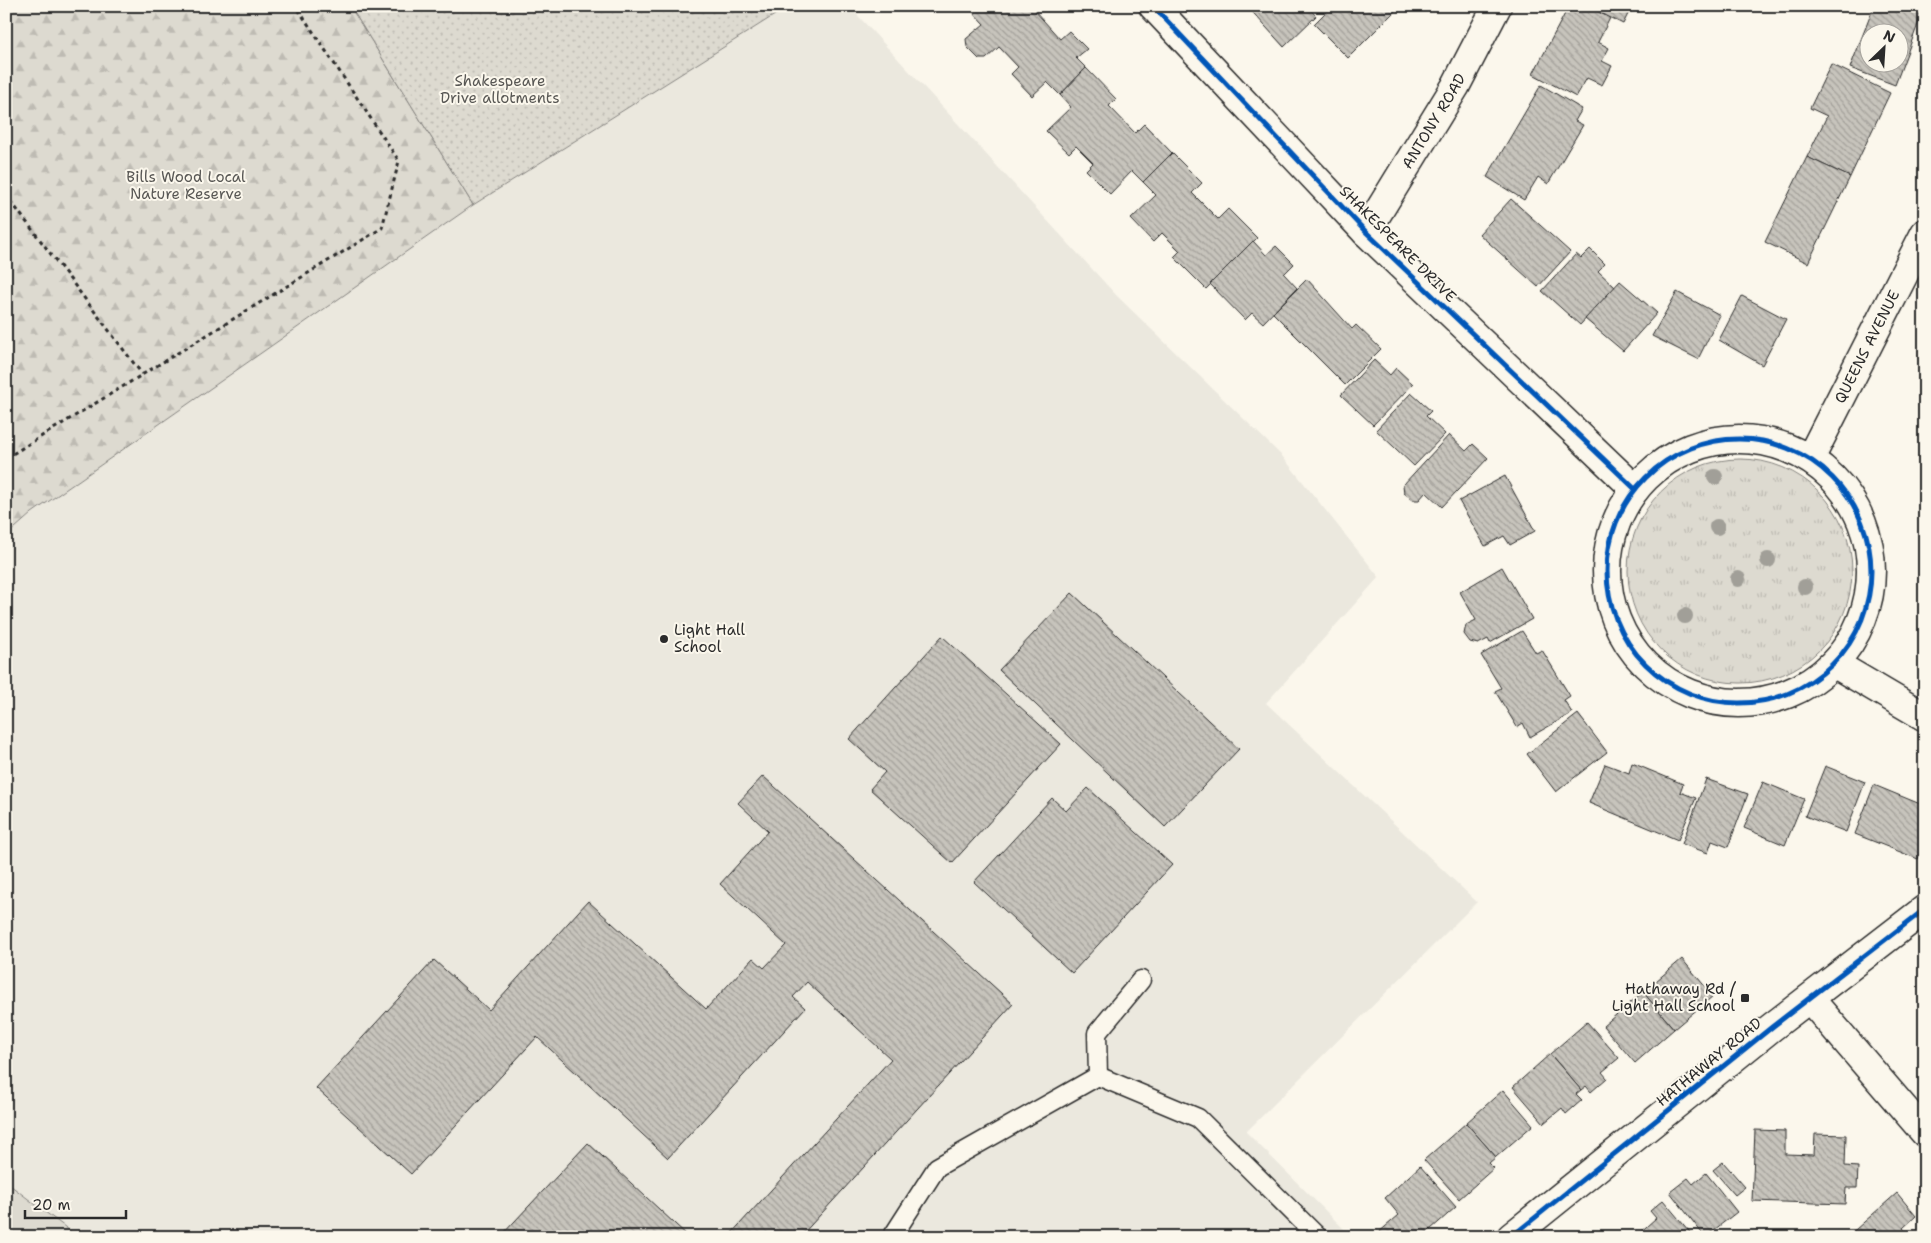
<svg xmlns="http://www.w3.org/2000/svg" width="1931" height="1243" viewBox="0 0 1931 1243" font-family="'Shantell Sans',sans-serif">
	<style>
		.built { fill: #ebe8de }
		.grass { fill: url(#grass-tufts); stroke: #84827e }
		.forest { fill: url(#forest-firs); stroke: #84827e }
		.park { fill: #dddad0; stroke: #84827e }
		.garden { fill: url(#garden-dots); stroke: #84827e }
		.building { fill: url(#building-back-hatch); stroke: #2b2b2b; fill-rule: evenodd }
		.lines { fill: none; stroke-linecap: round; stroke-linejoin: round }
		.service-casing { stroke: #2b2b2b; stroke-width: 21 }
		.minor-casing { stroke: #2b2b2b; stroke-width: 31 }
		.tertiary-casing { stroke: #2b2b2b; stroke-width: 31 }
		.path { stroke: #2b2b2b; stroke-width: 3; stroke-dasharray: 4 4; stroke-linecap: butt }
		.service { stroke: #fbf7ec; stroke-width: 18 }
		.minor { stroke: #fbf7ec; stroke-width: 28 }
		.tertiary { stroke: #fbf7ec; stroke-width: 28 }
		.cycleway-casing { stroke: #fbf7ec; stroke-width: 8 }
		.cycleway { stroke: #0057b8; stroke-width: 5 }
		.tree { fill: #a19f98 }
		.poi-dot { fill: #2b2b2b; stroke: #fbf7ec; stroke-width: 2 }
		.labels { text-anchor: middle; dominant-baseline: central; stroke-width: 4; stroke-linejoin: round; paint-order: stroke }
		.park-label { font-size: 15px; fill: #585754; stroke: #fbf7ec }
		.street-label { font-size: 15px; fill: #2b2b2b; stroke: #fbf7ec }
		.poi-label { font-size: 15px; fill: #2b2b2b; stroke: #fbf7ec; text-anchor: start }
	</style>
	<defs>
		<pattern id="grass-tufts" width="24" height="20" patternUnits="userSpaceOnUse" patternTransform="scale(1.25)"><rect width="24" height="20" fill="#dddad0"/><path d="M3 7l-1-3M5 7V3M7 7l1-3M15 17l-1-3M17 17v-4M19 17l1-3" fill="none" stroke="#bebbb3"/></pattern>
		<pattern id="forest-firs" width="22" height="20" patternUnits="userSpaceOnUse" patternTransform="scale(1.25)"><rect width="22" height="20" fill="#dddad0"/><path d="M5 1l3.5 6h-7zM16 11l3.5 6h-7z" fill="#bebbb3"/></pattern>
		<pattern id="garden-dots" width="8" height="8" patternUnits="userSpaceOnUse" patternTransform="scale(1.25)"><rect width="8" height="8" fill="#dddad0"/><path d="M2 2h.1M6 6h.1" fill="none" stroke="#bebbb3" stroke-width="1.8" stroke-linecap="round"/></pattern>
		<pattern id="building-back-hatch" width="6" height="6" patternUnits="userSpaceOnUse" patternTransform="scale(1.25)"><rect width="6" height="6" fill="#c7c4bc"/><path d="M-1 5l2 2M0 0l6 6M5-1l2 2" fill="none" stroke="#a29f99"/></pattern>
	</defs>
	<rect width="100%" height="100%" fill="#fbf7ec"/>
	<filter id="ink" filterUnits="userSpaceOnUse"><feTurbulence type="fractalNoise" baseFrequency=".02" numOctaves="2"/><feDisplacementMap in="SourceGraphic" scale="10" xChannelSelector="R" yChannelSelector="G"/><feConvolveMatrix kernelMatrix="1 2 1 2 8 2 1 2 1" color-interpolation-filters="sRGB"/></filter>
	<g filter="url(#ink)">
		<path class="built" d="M789,6H849L1117,296L1282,456L1379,577L1266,703L1477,902L1246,1132L1352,1237H78L6,1182V536L32,513L473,205Z"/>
		<circle class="grass" cx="1740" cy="571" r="112"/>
		<path class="forest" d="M6,6H350L473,205L32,513L6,536Z"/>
		<path class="park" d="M6,1182L78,1237H6Z"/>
		<path class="garden" d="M350,6H789L473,205Z"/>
		<g class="building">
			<path d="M976,6H1040L1035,11L1060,39L1069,31L1087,49L1076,58L1086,68L1060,95L1047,82L1032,96L1011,74L1018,67L999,47L986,59H979L967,47L966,39L984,24L971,10Z"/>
			<path d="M1247,6H1307L1316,16L1284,47Z"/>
			<path d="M1332,6H1400L1348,58L1314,24Z"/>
			<path d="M1569,6H1587L1610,18L1598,42L1609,48L1602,61L1612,66L1602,85L1587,78L1576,97L1533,74Z"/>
			<path d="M1587,6H1632L1623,24Z"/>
			<path d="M1874,6H1925L1895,85L1850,68ZM1868,32H1898V62H1868Z"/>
			<path d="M1831,64L1890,93L1850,177L1807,157L1827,116L1810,108Z"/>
			<path d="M1086,68L1116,99L1109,106L1135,133L1144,124L1172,153L1143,182L1132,171L1110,194L1086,170L1093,163L1076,146L1069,153L1046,131L1071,107L1060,95Z"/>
			<path d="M1541,85L1582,109L1575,121L1583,125L1548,184L1538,177L1524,200L1487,177Z"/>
			<path d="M1172,153L1202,183L1192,193L1218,219L1228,209L1257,238L1206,289L1174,257L1180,251L1162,233L1153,242L1131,219L1156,195L1143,182Z"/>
			<path d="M1807,157L1850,177L1808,263L1765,242Z"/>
			<path d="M1511,199L1570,252L1538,287L1479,234Z"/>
			<path d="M1253,241L1266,255L1276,246L1294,264L1284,274L1297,288L1263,323L1252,313L1245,320L1210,284Z"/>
			<path d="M1590,249L1605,264L1598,271L1615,287L1580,325L1542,291L1576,254L1581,258Z"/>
			<path d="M1307,279L1352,329L1356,325L1381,349L1345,385L1273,313Z"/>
			<path d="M1620,281L1657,313L1623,351L1585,319Z"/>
			<path d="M1677,292L1720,315L1698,359L1652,336Z"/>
			<path d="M1742,296L1786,319L1762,365L1719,340Z"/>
			<path d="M1374,360L1390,375L1396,368L1413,384L1373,425L1341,395Z"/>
			<path d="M1411,393L1431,411L1426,416L1445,434L1414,466L1376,430Z"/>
			<path d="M1449,435L1466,451L1473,444L1488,458L1442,507L1426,492L1419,500H1413L1404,493L1403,485Z"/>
			<path d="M1505,476L1535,531L1510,545L1504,536L1485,546L1459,501Z"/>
			<path d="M1502,567L1532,619L1490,643L1488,639L1478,644L1470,642L1464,634L1466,625L1476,620L1460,592Z"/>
			<path d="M1072,593L1239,749L1165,827L999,670Z"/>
			<path d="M1522,631L1536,653L1542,650L1570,696L1564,700L1572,713L1530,737L1523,723L1517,727L1495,691L1501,688L1481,655Z"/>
			<path d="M942,636L1061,744L952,863L870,789L885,772L849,739Z"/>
			<path d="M1578,714L1607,752L1556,792L1527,754Z"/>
			<path d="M1632,763L1683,784L1680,792L1696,798L1678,840L1589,803L1605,764L1629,773Z"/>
			<path d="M1825,766L1865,782L1846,832L1805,816Z"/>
			<path d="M763,776L1013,1004L800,1237H728L891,1059L807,982L793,997L805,1008L668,1158L537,1037L411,1174L316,1088L434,960L489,1010L588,901L706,1009L753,958L764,968L786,945L720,884L768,831L738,803Z"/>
			<path d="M1706,779L1748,794L1728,847L1712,841L1708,853L1682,844Z"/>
			<path d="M1763,782L1804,799L1785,845L1744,828Z"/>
			<path d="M1874,785L1925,806V847L1923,846L1918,859L1855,834Z"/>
			<path d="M1088,788L1172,865L1072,973L974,882L1052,798L1066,811Z"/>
			<path d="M1682,959L1713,996L1674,1029L1643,992Z"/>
			<path d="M1643,992L1674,1029L1635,1063L1603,1026Z"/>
			<path d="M1587,1022L1619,1058L1602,1072L1607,1078L1591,1092L1586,1086L1581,1090L1550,1054Z"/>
			<path d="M1550,1054L1581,1090L1576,1094L1582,1100L1566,1114L1562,1108L1544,1123L1513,1087Z"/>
			<path d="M1503,1090L1533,1125L1496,1157L1466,1123Z"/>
			<path d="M1466,1123L1496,1157L1489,1163L1494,1168L1459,1199L1424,1160Z"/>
			<path d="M1755,1130L1785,1131V1154L1814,1155L1815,1134L1846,1135L1845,1166L1858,1167L1857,1188H1846L1845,1204L1752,1201Z"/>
			<path d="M588,1143L689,1237H500Z"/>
			<path d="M1723,1162L1745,1187L1735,1195L1713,1170Z"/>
			<path d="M1420,1166L1456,1207L1422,1237H1382L1378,1233L1399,1215L1385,1198Z"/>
			<path d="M1706,1173L1737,1212L1705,1237L1670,1192L1688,1178L1693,1184Z"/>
			<path d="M1897,1193L1916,1216L1903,1228L1911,1237H1847Z"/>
			<path d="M1663,1200L1694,1237L1637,1235L1656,1218L1650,1211Z"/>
		</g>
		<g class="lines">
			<defs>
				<g id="service">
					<path d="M1098,1076L1097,1033L1141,980"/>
					<path d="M892,1237L937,1167L1098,1076L1198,1118L1318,1237"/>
				</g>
				<g id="minor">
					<path id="s1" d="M1366,232L1455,87L1497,6"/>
					<path id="s2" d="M1810,459L1925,233"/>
					<path d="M1810,999L1925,1133"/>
				</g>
				<g id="tertiary">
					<path d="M1153,6L1366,232L1635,489"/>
					<circle cx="1739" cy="571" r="132"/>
					<path d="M1835,664L1925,717"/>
					<path d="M1511,1237L1772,1027L1925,909"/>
				</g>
			</defs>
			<use href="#service" class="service-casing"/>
			<use href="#minor" class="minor-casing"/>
			<use href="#tertiary" class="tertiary-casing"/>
			<g class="path">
				<path d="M6,195L142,374"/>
				<path d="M6,458L382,228L399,161L296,6"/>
			</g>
			<use href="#service" class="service"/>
			<use href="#minor" class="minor"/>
			<use href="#tertiary" class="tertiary"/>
			<defs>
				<g id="cycleway">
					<path d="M1153,6L1366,232L1635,489"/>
					<circle cx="1739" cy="571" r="132"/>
					<path d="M1511,1237L1772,1027L1925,909"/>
				</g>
			</defs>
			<use href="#cycleway" class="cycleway-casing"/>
			<use href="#cycleway" class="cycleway"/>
		</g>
		<g class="tree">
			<circle cx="1715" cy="477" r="8"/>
			<circle cx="1717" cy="527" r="8"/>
			<circle cx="1768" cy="560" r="8"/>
			<circle cx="1738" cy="579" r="8"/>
			<circle cx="1805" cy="587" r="8"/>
			<circle cx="1685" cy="616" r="8"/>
		</g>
	</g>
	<g class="poi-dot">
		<circle cx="664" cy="639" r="5"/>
		<rect x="1740" y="993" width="10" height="10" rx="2.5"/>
	</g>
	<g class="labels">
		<g class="park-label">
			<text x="500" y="81">Shakespeare<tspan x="500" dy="17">Drive allotments</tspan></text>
			<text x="186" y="177">Bills Wood Local<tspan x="186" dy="17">Nature Reserve</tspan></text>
		</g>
		<g class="street-label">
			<text stroke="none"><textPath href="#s1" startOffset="130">ANTONY ROAD</textPath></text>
			<text transform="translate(1398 244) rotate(45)">SHAKESPEARE DRIVE</text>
			<text stroke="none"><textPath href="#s2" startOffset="126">QUEENS AVENUE</textPath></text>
			<text transform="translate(1709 1062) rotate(-39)">HATHAWAY ROAD</text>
		</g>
		<g class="poi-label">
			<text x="674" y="630">Light Hall<tspan x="674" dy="17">School</tspan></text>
			<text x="1735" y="989" text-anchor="end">Hathaway Rd /<tspan x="1735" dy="17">Light Hall School</tspan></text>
		</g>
	</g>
	<rect width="1931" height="1243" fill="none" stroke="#fbf7ec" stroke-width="25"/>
	<rect x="12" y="12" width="1906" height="1218" fill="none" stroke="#2b2b2b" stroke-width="2" filter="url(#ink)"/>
	<g transform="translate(1884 48) rotate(25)"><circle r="24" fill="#fbf7ec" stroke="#a8a59f"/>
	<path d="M0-4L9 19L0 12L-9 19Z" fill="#2b2b2b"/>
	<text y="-8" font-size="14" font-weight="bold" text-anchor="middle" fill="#2b2b2b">N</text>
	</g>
	<path d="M25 1210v8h101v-8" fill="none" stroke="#2b2b2b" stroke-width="2.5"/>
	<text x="32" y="1210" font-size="15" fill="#2b2b2b" stroke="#fbf7ec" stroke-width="4" paint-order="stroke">20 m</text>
</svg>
